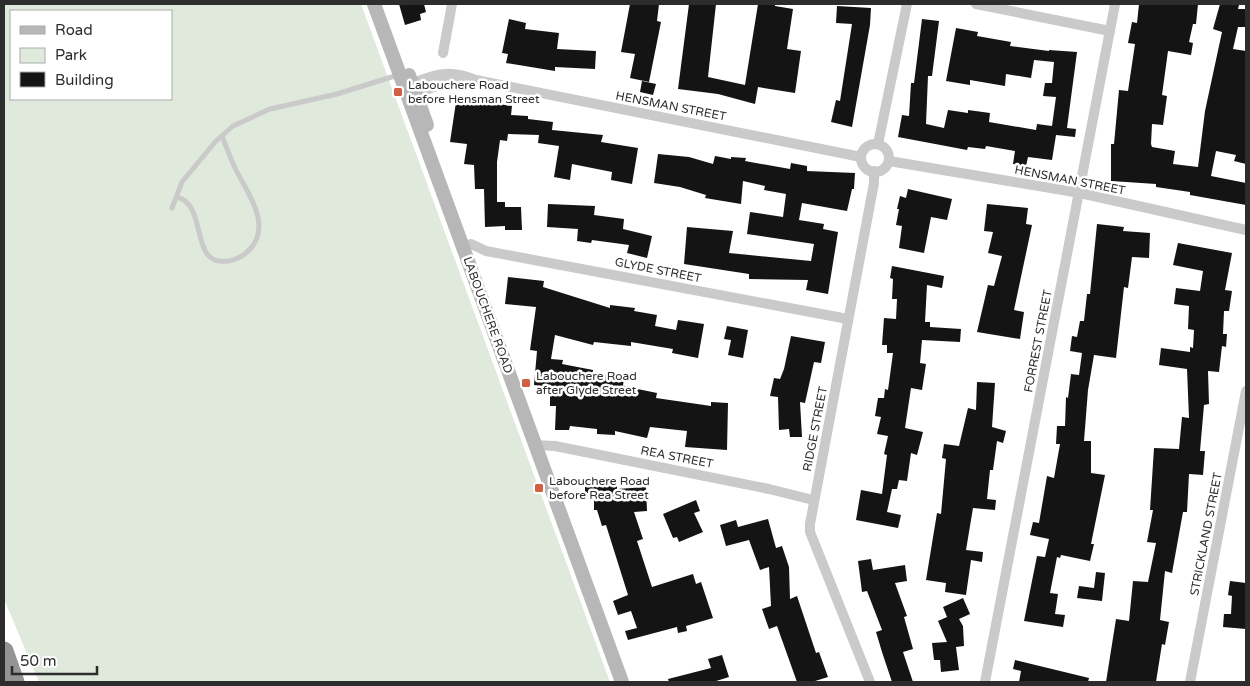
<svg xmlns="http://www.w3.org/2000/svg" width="1250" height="686" viewBox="0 0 1250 686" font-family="'Varela Round',sans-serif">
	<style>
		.green { fill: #dfe9dc; fill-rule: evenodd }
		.building { fill: #141414 }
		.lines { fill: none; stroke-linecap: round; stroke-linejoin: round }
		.service { stroke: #cacaca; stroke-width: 5 }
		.minor { stroke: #cacaca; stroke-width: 10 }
		.secondary { stroke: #b7b7b7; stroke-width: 14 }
		.motorway { stroke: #949494; stroke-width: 19 }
		.poi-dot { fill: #d16042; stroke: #fff; stroke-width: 2 }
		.labels { text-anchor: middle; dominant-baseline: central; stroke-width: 5; stroke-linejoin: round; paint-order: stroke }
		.poi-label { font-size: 12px; fill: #2d2d2d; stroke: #fff; text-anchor: start }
		.street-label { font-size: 12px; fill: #2d2d2d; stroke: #fff }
	</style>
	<rect width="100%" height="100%" fill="#fff"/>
	<path class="green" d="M4,4H361L610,682H39L4,599ZM11,11H171V99H11Z"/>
	<g class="building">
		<path d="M399,4H424L426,12L420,14L421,20L405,25Z"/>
		<path d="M630,4H659L657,21L661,22L649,82L630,78L635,54L621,52Z"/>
		<path d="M689,4H716L708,77L745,85L758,4H775V6L793,9L787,49L801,51L795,93L758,87L755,104L718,94L678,89Z"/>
		<path d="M1139,4H1198L1196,24H1193L1189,42L1193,43L1191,55L1168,51L1162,95L1167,96L1163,125L1152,124L1151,144L1152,147L1175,151L1173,164L1198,167L1205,111L1222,32L1213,29L1220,4H1233L1239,5L1238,9H1246V27H1238L1233,49L1246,51V164L1234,161L1236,155L1216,151L1211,176L1246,183V205L1190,195V192L1156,187V184L1111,181V144H1114L1119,90L1128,91L1135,44L1128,43L1132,22L1137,23Z"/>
		<path d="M837,6L871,8L870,25L852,127L831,122L836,100L840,101L852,24L836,23Z"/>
		<path d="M509,19L526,23L525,29L559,33L557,49L596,51L595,69L555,67V71L506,63L508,54L502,53Z"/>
		<path d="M922,19L939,21L932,76H928L926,124L944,128L948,110L968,113V110L990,113L989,122L1036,130L1037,124L1052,126L1056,97L1043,96L1045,83H1052L1054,62L1034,60L1031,78L1006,74L1005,86L970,80V85L946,81L956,28L978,32L977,36L1011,42L1010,46L1049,51V50L1077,52L1067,128L1076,129L1075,137L1056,135L1052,160L1028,157L1026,166L1013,164L1015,151L986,146L985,149L968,147L967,150L898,137L902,115L909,116L911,83H914Z"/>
		<path d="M642,81L656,84L653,95L640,92Z"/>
		<path d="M474,100L512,106L511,115L528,116V119L553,122L552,130L603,135L601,142L638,148L632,184L611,180L612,172L572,164L570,180L554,177L559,146L538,143L539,135L508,134L507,141L500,140L497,162V202H505V207H521L522,230H505V226L485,227L484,189H475L474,165L464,164L467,144L450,142L456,102L473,105Z"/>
		<path d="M658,154L689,157L713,164L715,156L731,159V157L746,158L745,161L790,169L791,163L807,166V171L855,173L854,189H852L847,211L802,203L799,220L824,224L823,229L838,232L828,294L806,290L808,280L749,279V274L684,264L687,227L733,231L729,253L811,261L814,244L747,234L750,212L783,217L786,194L764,190L765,186L743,181L741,204L705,198L706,195L680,187L654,183Z"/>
		<path d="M908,189L952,199L947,220L931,217L924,253L899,248L902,226L896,225L899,209H897L900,196L906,198Z"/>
		<path d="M548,204L595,206L594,215L624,219L623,229L652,236L647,258L627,253L629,245L592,240L591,243L577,241L578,229L547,227Z"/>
		<path d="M987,204L1028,208L1026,224L1032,225L1014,310L1024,312L1020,339L977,332L988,285L994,286L1002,256L988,253L993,232L984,231Z"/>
		<path d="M1097,224L1124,227L1123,231L1150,233L1149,258L1132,257L1128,288L1124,287L1116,358L1094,355L1088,390L1084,441H1091V473L1105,475L1091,544H1094L1090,561L1061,555L1060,558L1057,557L1050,593L1058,594L1055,614L1065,615L1063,627L1024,621L1037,556L1045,557L1049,539L1030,535L1033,522L1039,523L1047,476L1054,478L1060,444H1056L1057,426H1065L1066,397L1068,398L1071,374L1079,375L1082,353L1070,351L1072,336L1077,337L1080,321H1084L1087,294H1090Z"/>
		<path d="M1178,243L1232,253L1225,290L1232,291L1229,311H1224L1223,334H1227L1226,347L1222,346L1219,372L1208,371L1209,404L1204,405L1200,451H1205L1203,475L1189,474L1187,512H1183L1172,573L1165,571L1160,620L1169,622L1165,645L1162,644L1156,682H1106L1116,619L1129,621L1133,581L1148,582L1156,543L1147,542L1153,510H1150L1154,448L1179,449L1182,417L1189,418L1187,369L1159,365L1161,348L1190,352V347L1193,348L1194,330L1188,329L1189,306L1174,304L1176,288L1200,291L1203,271L1173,265Z"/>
		<path d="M892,266L944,276L942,288L927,285L925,322H930V327L961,329L960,342L922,340L920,363L926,364L922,390L911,388L905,428L923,432L917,455L911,453L907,481L899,480L897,489H892L887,512L901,515L898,528L856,520L861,490L882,494L887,455L884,454L888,436L877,434L881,417L875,416L878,398H884L885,389L888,390L893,353H887V345H882L884,318L896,319L897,299H892L893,279L890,278Z"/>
		<path d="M508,277L544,281L543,287L610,308V305L635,308L634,311L657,315L655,326L676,330L678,320L704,324L698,358L672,353L673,349L631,342V346L594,342L593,345L555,335L551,359L563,360L562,364L593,370V373L624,378L623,386L657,393L656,398L711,406V402L728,403L727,450L685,447L687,431L650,427L647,438L615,431V435L597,434V429L570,426L569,430H555L556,406H550V387L534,385L537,351L530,350L536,307L505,304Z"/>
		<path d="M727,326L748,330L743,358L728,355L731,340L724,339Z"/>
		<path d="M791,336L825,342L821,363L814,362L805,403L800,402L802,437H790L789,429L779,430L778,397L770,396L774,378L780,379L784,369Z"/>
		<path d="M977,382L995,383L992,427L1006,431L1003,443L997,441L993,470H990L987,499L996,500L995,510L973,508L966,550L983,552L982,562L971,560L966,595L945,592L946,583L926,580L937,513L941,514L946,459L942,458L944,444L959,446L968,408L976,410Z"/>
		<path d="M617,479V489L646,487L647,511L634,512L643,539L637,541L652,587L693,574L696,584L701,582L713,618L686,626L687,631L678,633L677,627L628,640L625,631L637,628L631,611L618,615L613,601L628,595L606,525L602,526L597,510H594V493H585V480Z"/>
		<path d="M696,500L700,511L694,513L703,532L679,542L677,537L673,538L663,514Z"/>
		<path d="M768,519L776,548L782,546L789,567L790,599L797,596L816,653L819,652L828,677L812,682H797L777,626L769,629L762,609L771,606L769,567L760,570L749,540L726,546L720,525L736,520L738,527Z"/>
		<path d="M871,559L873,570L905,565L907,581L895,583L907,616L904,617L913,649L903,652L913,682H892L882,652L876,632L882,630L867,591L862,592L858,561Z"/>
		<path d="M1096,572L1105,573L1102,601L1077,598L1079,586L1094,588Z"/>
		<path d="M1230,581L1246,583V629L1223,627L1224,614H1231L1232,596L1228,595Z"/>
		<path d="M963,598L970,614L959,619L963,626L964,646L956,647L959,670L941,672L940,660H934L932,643L947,642L938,621L947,617L943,607Z"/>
		<path d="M722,655L729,677L713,682H669L668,679L711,668L708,659Z"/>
		<path d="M1015,660L1089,678L1088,682H1019L1021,671L1013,669Z"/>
	</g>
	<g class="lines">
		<g class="service">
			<path d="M177,197C209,205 188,267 228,261C236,260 245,255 251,248C272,223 246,191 235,168C230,157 226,146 222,136"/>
			<path d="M172,208L182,182L215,142L233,126L270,109L337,94L398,75"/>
		</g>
		<g class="minor">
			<path d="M976,4L1110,31"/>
			<path d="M443,53L452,4"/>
			<path d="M406,86C432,75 448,68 476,80L861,157"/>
			<path d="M410,96L444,83L475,81"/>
			<path d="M878,144L907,4"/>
			<circle cx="875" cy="158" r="14"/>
			<path d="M889,161L1080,193L1246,230"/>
			<path d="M464,246L471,244L486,251L848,319"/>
			<path d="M534,445L555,446L769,489L813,500"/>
			<path d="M870,682L810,532V524L874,183V171"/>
			<path d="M985,682L1115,4"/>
			<path d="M1190,682L1246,391"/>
		</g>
		<g class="secondary">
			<path d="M374,4L622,682"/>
			<path d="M409,75L427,125"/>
		</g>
		<path class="motorway" d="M4,651L15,682"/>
	</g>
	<g class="poi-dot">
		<rect x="393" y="87" width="10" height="10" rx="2.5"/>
		<rect x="521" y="378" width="10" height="10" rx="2.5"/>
		<rect x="534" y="483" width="10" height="10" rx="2.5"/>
	</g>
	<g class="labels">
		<g class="poi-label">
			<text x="408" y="85">Labouchere Road<tspan x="408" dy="14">before Hensman Street</tspan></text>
			<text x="536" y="376">Labouchere Road<tspan x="536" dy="14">after Glyde Street</tspan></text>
			<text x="549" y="481">Labouchere Road<tspan x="549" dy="14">before Rea Street</tspan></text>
		</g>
		<g class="street-label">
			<text transform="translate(671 106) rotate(11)">HENSMAN STREET</text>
			<text transform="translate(1070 180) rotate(11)">HENSMAN STREET</text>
			<text transform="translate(658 270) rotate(11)">GLYDE STREET</text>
			<text transform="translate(488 315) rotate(70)">LABOUCHERE ROAD</text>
			<text transform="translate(1038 341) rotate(-79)">FORREST STREET</text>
			<text transform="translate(815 429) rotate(-79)">RIDGE STREET</text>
			<text transform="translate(677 457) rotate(11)">REA STREET</text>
			<text transform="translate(1206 534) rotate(-79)">STRICKLAND STREET</text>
		</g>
	</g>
	<rect width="1250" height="686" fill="none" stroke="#2d2d2d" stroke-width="10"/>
	<rect x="10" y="10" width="162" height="90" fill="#ffffff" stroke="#ababab"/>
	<rect x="20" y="26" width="25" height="8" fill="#b7b7b7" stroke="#ababab"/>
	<text x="55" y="35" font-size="15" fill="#2d2d2d">Road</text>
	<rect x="20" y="48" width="25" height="15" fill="#dfe9dc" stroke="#ababab"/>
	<text x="55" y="60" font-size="15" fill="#2d2d2d">Park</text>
	<rect x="20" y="72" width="25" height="15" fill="#141414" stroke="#ababab"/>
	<text x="55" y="85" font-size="15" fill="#2d2d2d">Building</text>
	<path d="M12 666v8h85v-8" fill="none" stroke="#2d2d2d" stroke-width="2.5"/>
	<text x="20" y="666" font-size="15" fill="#2d2d2d" stroke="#ffffff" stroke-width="4" paint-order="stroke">50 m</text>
</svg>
